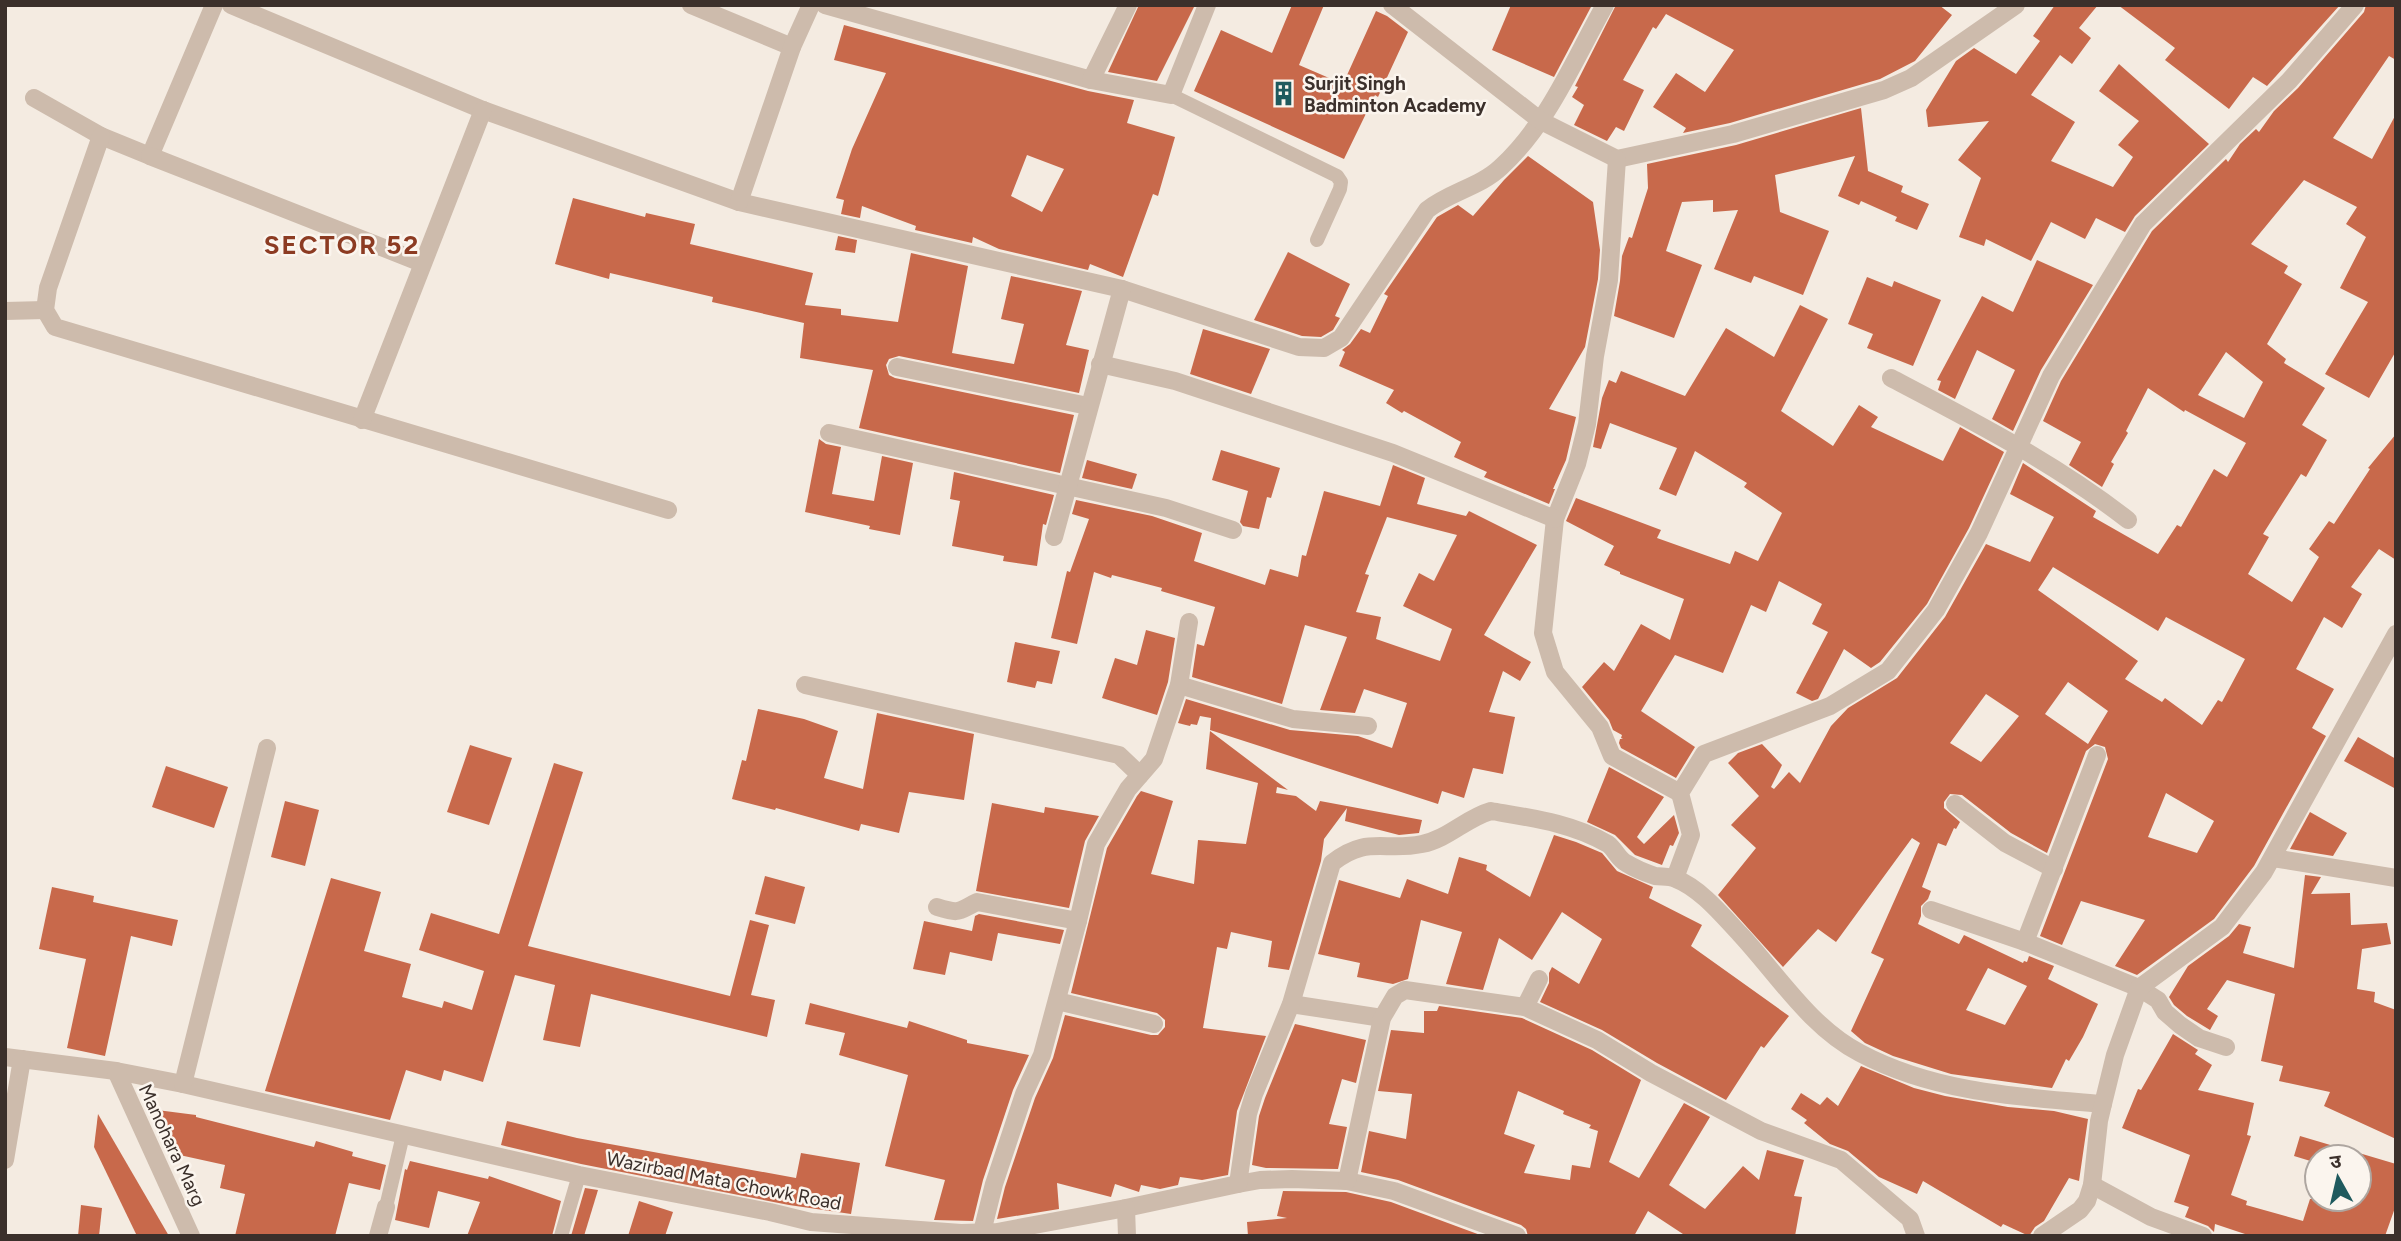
<svg xmlns="http://www.w3.org/2000/svg" width="2401" height="1241" viewBox="0 0 2401 1241" font-family="Figtree,'Noto Sans Devanagari',sans-serif">
	<style>
		.building { fill: #c8694b; fill-rule: evenodd }
		.lines { fill: none; stroke-linecap: round; stroke-linejoin: round }
		.service { stroke: #cdbbac; stroke-width: 14 }
		.minor { stroke: #cdbbac; stroke-width: 18 }
		.labels { text-anchor: middle; dominant-baseline: central; stroke-width: 5; stroke-linejoin: round; paint-order: stroke }
		.poi-label { font-size: 19px; font-weight: bold; fill: #3b302b; stroke: #fbf5ee; text-anchor: start }
		.street-label { font-size: 19px; fill: #3b302b; stroke: #fbf5ee }
		.district-label { font-size: 26px; font-weight: bold; letter-spacing: 2px; fill: #8c3b22; stroke: #fbf5ee }
	</style>
	<rect width="100%" height="100%" fill="#f4ebe1"/>
	<g class="building">
		<path d="M1139,5H1195L1157,81L1108,72Z"/>
		<path d="M1292,5H1324L1299,65L1343,84L1376,11L1387,16L1408,32L1378,97L1375,95L1344,159L1194,91L1221,30L1272,53Z"/>
		<path d="M1511,5H1592L1554,77L1492,50Z"/>
		<path d="M1616,5H1939L1952,15L1915,61L1880,79L1730,123L1683,133L1686,128L1653,107L1676,73L1705,92L1734,50L1666,14L1656,29L1653,27L1623,80L1644,90L1624,131L1616,127L1607,141L1574,125L1584,105L1572,97L1578,87L1575,86Z"/>
		<path d="M2055,5H2098L2079,28L2091,38L2072,64L2060,55L2031,95L2075,122L2051,161L2113,187L2133,157L2118,145L2139,121L2099,91L2119,64L2209,144L2135,216L2125,232L2096,218L2085,239L2051,222L2031,261L1986,239L1984,246L1959,237L1981,178L1958,160L1989,121L1928,127L1926,110L1956,61L1974,48L2016,74L2040,41L2033,36Z"/>
		<path d="M2118,5H2340L2267,86L2253,77L2229,109L2165,60L2175,48Z"/>
		<path d="M2366,5H2396V60L2389,56L2333,138L2372,159L2396,114V351L2369,398L2325,374L2368,302L2340,288L2366,237L2346,224L2357,207L2304,180L2251,244L2288,266L2284,273L2302,284L2267,344L2286,359L2284,363L2325,388L2302,425L2327,440L2306,477L2301,474L2263,534L2269,537L2248,574L2292,602L2319,557L2309,549L2329,521L2334,524L2370,469L2368,468L2396,434V560L2379,549L2351,587L2362,594L2342,628L2324,617L2296,669L2334,689L2312,728L2326,736L2254,866L2214,919L2137,975L2115,966L2145,920L2081,901L2062,945L2040,936L2108,759L2105,747L2095,744L2086,751L2047,853L2011,833L1962,795L1950,794L1944,802V808L1960,822L1956,829L1954,828L1946,846L1938,843L1922,887L1931,891L1928,899L1921,906V916L1918,924L1959,944L1964,935L2023,963L2024,961L2027,962L2029,956L2054,966L2048,979L2098,1004L2083,1037L2069,1061L2066,1059L2052,1088L1951,1074L1893,1056L1865,1043L1851,1031L1884,959L1871,953L1920,843L1912,838L1836,942L1818,929L1783,967L1718,895L1756,848L1731,825L1759,796L1728,763L1738,753L1762,744L1782,765L1771,787L1774,789L1789,772L1800,783L1831,726L1848,708L1897,678L1945,617L1986,544L2030,562L2054,517L2010,494L2023,463L2096,511L2093,517L2158,554L2177,525L2181,527L2214,469L2227,477L2246,443L2185,410L2184,412L2148,388L2126,431L2128,433L2111,462L2114,464L2102,487L2069,465L2081,442L2043,421L2061,381L2152,231L2226,159L2228,162L2240,144L2256,129L2259,132L2274,111L2298,88L2364,12ZM2226,352L2263,382L2244,418L2198,395ZM2053,567L2158,631L2166,617L2245,659L2222,702L2218,700L2202,725L2165,698L2162,702L2125,679L2138,661L2038,590ZM2068,682L2108,711L2088,744L2045,714ZM1986,694L2019,716L1981,762L1950,743ZM2166,793L2214,821L2197,853L2148,837ZM1988,968L2027,986L2005,1025L1966,1010Z"/>
		<path d="M844,25L1088,91L1134,100L1127,123L1175,137L1158,196L1153,194L1123,277L1090,264L1088,270L999,249L973,237L972,243L915,230L916,226L862,206L860,218L841,214L844,200L836,198L852,149L886,73L834,60ZM1027,155L1064,169L1042,212L1011,196Z"/>
		<path d="M1861,108L1868,171L1903,186L1901,192L1929,204L1917,230L1895,221L1897,217L1861,201L1859,205L1838,196L1855,156L1775,175L1780,212L1829,231L1803,295L1754,276L1751,283L1714,269L1738,210L1713,212V200L1682,202L1666,251L1702,265L1674,338L1614,316L1620,281L1622,256L1629,237L1632,238L1648,188L1647,164L1736,145Z"/>
		<path d="M1528,156L1593,202L1600,250L1598,279L1585,347L1549,409L1576,417L1566,460L1553,489H1555L1549,504L1484,477L1487,472L1454,457L1461,442L1404,411L1402,413L1386,403L1394,390L1339,366L1345,352L1342,350L1350,344L1361,329L1370,333L1388,296L1384,294L1437,217L1458,205L1473,216L1504,180Z"/>
		<path d="M573,198L645,217L646,213L695,224L690,244L813,273L805,305L841,309V315L898,322L911,253L968,266L952,353L1014,364L1024,324L1001,319L1011,276L1082,291L1066,345L1089,350L1079,393L899,356L889,359L886,365L889,375L895,378L1074,415L1060,473L859,428L873,370L800,358L804,323L712,302L713,297L610,273L609,279L555,264Z"/>
		<path d="M838,236L857,240L855,253L835,250Z"/>
		<path d="M1288,252L1350,284L1335,316L1340,318L1333,330L1321,337L1302,336L1254,320Z"/>
		<path d="M2037,260L2093,285L2041,370L2013,431L1992,419L2015,370L1977,350L1955,399L1938,390L1941,381L1937,380L1982,296L2013,312Z"/>
		<path d="M1867,277L1892,287L1894,281L1941,300L1913,366L1867,348L1873,334L1848,324Z"/>
		<path d="M1800,305L1828,319L1781,411L1833,446L1859,405L1878,417L1871,427L1943,461L1960,427L2004,452L1969,528L1927,604L1880,662L1871,668L1844,649L1818,699L1812,701L1796,693L1828,632L1812,624L1822,604L1779,581L1766,612L1751,605L1723,673L1675,655L1641,711L1695,747L1676,778L1621,748L1619,743L1620,739H1623L1621,738L1622,735L1613,730L1609,720L1582,687L1604,662L1614,671L1641,624L1670,640L1684,599L1620,574V572L1604,565L1614,546L1566,521L1576,498L1661,530L1657,538L1730,564L1735,551L1758,561L1782,513L1744,487L1747,483L1695,451L1676,496L1659,489L1677,448L1610,423L1601,449L1593,447L1602,398L1609,380L1616,383L1621,371L1685,396L1726,328L1774,357Z"/>
		<path d="M1203,329L1270,349L1251,394L1190,374Z"/>
		<path d="M819,439L826,444L841,447L832,494L874,501L882,456L913,463L900,535L869,529L870,526L805,512Z"/>
		<path d="M1221,450L1280,468L1271,498L1267,497L1259,529L1243,526L1240,522L1248,491L1212,480Z"/>
		<path d="M1087,460L1137,474L1132,489L1082,478Z"/>
		<path d="M1393,465L1425,478L1417,504L1466,516L1469,511L1537,545L1484,635L1531,662L1520,681L1503,671L1489,712L1515,717L1503,774L1473,768L1464,798L1442,791L1438,804L1210,730L1211,718L1200,716L1197,725L1191,724L1190,726L1178,723L1186,699L1290,730L1358,736L1392,748L1407,703L1364,689L1355,713L1320,710L1347,637L1305,625L1282,704L1192,677L1197,644L1204,646L1215,607L1161,591L1162,588L1112,575L1111,578L1094,572L1077,644L1051,638L1067,571L1070,572L1089,519L1072,514L1076,500L1152,516L1202,533L1194,561L1265,585L1270,569L1298,577L1302,555L1306,556L1324,491L1380,506ZM1387,517L1457,535L1434,581L1419,573L1403,606L1452,629L1440,661L1376,639L1381,617L1356,612L1369,575L1365,574Z"/>
		<path d="M954,472L1054,495L1046,525L1043,524L1037,566L1003,561L1004,556L952,546L960,501L950,499Z"/>
		<path d="M1146,630L1175,638L1168,682L1157,715L1102,698L1115,658L1137,665Z"/>
		<path d="M1015,642L1060,651L1052,684L1037,681L1035,688L1007,682Z"/>
		<path d="M758,709L804,719L838,731L824,778L863,789L877,713L974,734L964,800L909,792L899,833L861,824L859,831L776,808L775,810L732,799L742,760L746,761Z"/>
		<path d="M1210,731L1288,790L1277,787L1276,793L1296,796L1316,811L1320,801L1422,820L1419,833L1399,835L1345,821L1347,808L1324,839L1321,861L1289,970L1268,967L1272,941L1231,932L1227,949L1217,947L1203,1028L1266,1036L1237,1111L1228,1175L1202,1180L1180,1177L1178,1185L1160,1189L1141,1185L1139,1192L1115,1184L1111,1197L1057,1183L1059,1209L997,1219L1005,1187L1035,1098L1053,1058L1065,1015L1151,1035H1158L1165,1027V1020L1157,1013L1071,993L1107,848L1137,796L1141,791L1173,801L1151,874L1194,884L1198,840L1246,844L1258,783L1206,769Z"/>
		<path d="M2358,737L2396,759V789L2344,761Z"/>
		<path d="M470,745L512,758L489,825L447,812Z"/>
		<path d="M554,763L583,772L528,946L730,996L750,920L769,925L751,995L775,1000L767,1037L591,994L580,1047L543,1040L555,985L515,975L483,1082L444,1070L441,1081L406,1070L390,1120L265,1091L331,878L381,892L364,951L411,964L402,997L442,1008L444,1001L472,1010L484,971L419,950L431,913L499,934Z"/>
		<path d="M166,766L228,787L214,828L152,807Z"/>
		<path d="M1609,767L1664,797L1637,837L1644,844L1674,815L1679,833L1673,846L1670,845L1662,865L1635,855L1615,835L1587,822Z"/>
		<path d="M285,801L319,810L305,866L271,857Z"/>
		<path d="M992,803L1044,813L1045,807L1099,816L1085,841L1069,908L976,891Z"/>
		<path d="M2310,812L2347,833L2333,856L2290,849Z"/>
		<path d="M1554,835L1576,842L1602,853L1617,871L1653,887L1649,898L1702,925L1691,946L1789,1016L1764,1048L1761,1046L1726,1100L1657,1063L1602,1030L1540,1002L1549,983V973L1552,967L1579,984L1602,939L1562,912L1532,960L1499,938L1483,990L1446,984L1462,932L1421,920L1408,979L1393,984L1357,977L1360,963L1318,954L1339,880L1400,898L1407,879L1448,894L1459,857L1487,865L1486,870L1530,897Z"/>
		<path d="M2305,875L2321,877L2311,894L2350,893L2351,925L2387,923L2391,944L2362,949L2357,989L2375,992L2374,1002L2396,1010V1139L2324,1106L2330,1092L2279,1081L2283,1066L2261,1061L2275,994L2227,980L2207,1009L2218,1016L2210,1030L2187,1016L2174,1005L2169,997L2188,966L2229,936L2239,924L2251,927L2243,953L2294,968Z"/>
		<path d="M765,876L805,887L795,924L755,914Z"/>
		<path d="M52,887L94,896L93,902L178,920L172,946L131,936L105,1056L67,1048L86,959L39,949Z"/>
		<path d="M979,914L1064,930L1060,944L998,933L992,961L950,952L945,975L913,969L924,921L972,931L975,916Z"/>
		<path d="M810,1003L907,1028L909,1021L967,1040V1043L1029,1055L1013,1090L983,1180L973,1221L934,1220L945,1180L885,1166L908,1075L839,1055L845,1033L805,1024Z"/>
		<path d="M1439,1006L1522,1018L1592,1050L1641,1080L1609,1162L1639,1178L1684,1103L1710,1117L1669,1185L1705,1209L1743,1166L1759,1180L1767,1150L1804,1160L1794,1196L1802,1197L1795,1236H1686L1648,1211L1634,1236H1528L1526,1229L1521,1225L1398,1180L1361,1172L1369,1131L1406,1139L1412,1094L1378,1091L1391,1030L1424,1033V1011H1437ZM1518,1091L1564,1111L1563,1114L1591,1125L1589,1128L1598,1131L1590,1168L1572,1165L1570,1180L1524,1173L1535,1145L1504,1134Z"/>
		<path d="M1295,1024L1366,1040L1356,1083L1342,1079L1329,1124L1347,1127L1338,1169L1266,1168L1252,1165L1259,1116L1265,1098Z"/>
		<path d="M2173,1034L2198,1050L2195,1054L2212,1065L2198,1090L2254,1103L2247,1135L2251,1136L2231,1195L2247,1201L2246,1205L2303,1221L2310,1199H2359V1153L2396,1164V1205L2385,1236H2251L2215,1224L2214,1232L2208,1226L2185,1217L2189,1207L2174,1202L2190,1155L2122,1128L2138,1089L2141,1090Z"/>
		<path d="M1861,1066L1914,1088L1945,1096L2008,1107L2054,1111L2088,1119L2079,1181L2069,1178L2044,1221L2035,1227L2029,1236L2003,1224L2001,1227L1923,1181L1917,1194L1879,1177L1848,1151L1830,1144L1804,1123L1807,1120L1791,1109L1801,1093L1820,1105L1827,1097L1838,1106Z"/>
		<path d="M157,1110L196,1115V1117L314,1147L316,1141L353,1152L352,1156L386,1165L380,1190L349,1183L335,1236H235L245,1194L220,1188L225,1165L175,1154Z"/>
		<path d="M98,1114L169,1236H137L94,1147Z"/>
		<path d="M507,1121L577,1138L796,1178L801,1153L860,1163L851,1214L789,1205L581,1164L501,1145Z"/>
		<path d="M2300,1136L2354,1152V1157H2317V1163L2294,1156Z"/>
		<path d="M410,1161L488,1179L489,1176L561,1201L552,1236H467L480,1202L438,1191L429,1228L395,1220L405,1169L407,1170Z"/>
		<path d="M585,1188L598,1190L584,1236H571Z"/>
		<path d="M1283,1191L1346,1192L1391,1202L1483,1236H1248L1247,1222L1287,1218L1277,1216Z"/>
		<path d="M639,1201L673,1212L665,1236H628Z"/>
		<path d="M81,1205L102,1208L99,1236H78Z"/>
	</g>
	<g class="lines">
		<g class="service">
			<path d="M1171,95L1337,176L1341,182L1340,189L1317,240"/>
			<path d="M386,1207L403,1135"/>
			<path d="M561,1236L579,1175"/>
		</g>
		<g class="minor">
			<path d="M231,5L483,110L739,202L1122,289L1299,347L1324,348L1341,338L1427,210C1449,192 1480,187 1501,167C1548,124 1574,60 1605,5"/>
			<path d="M691,5L792,47"/>
			<path d="M825,5L1091,80L1171,95L1207,5"/>
			<path d="M1392,5L1541,121L1617,159L1733,134L1884,90L1911,78L2016,5"/>
			<path d="M1091,80L1128,5"/>
			<path d="M34,98L101,136L150,156L214,5"/>
			<path d="M101,136L48,288L45,310L55,327L668,510"/>
			<path d="M150,156L422,263"/>
			<path d="M1617,159L1609,280L1595,356L1587,424L1577,464L1555,519L1543,633L1555,672L1600,727L1612,756L1680,793"/>
			<path d="M739,202L792,47L811,5"/>
			<path d="M5,311L45,310"/>
			<path d="M1100,364L1175,381L1393,453L1555,519"/>
			<path d="M897,367L1088,406"/>
			<path d="M1891,378C1973,421 2055,463 2128,520"/>
			<path d="M362,420L483,110"/>
			<path d="M829,433L1166,508L1233,530"/>
			<path d="M1054,537L1122,289"/>
			<path d="M805,685L1119,755L1140,775"/>
			<path d="M1179,685L1293,719L1368,726"/>
			<path d="M1955,804L2005,843L2054,869"/>
			<path d="M2273,858L2396,878"/>
			<path d="M1675,878L1691,835L1680,793L1704,754L1830,706L1888,671L1936,610L1979,533L2051,376L2143,224L2289,81L2355,5"/>
			<path d="M937,907C960,914 957,912 977,902L1078,921"/>
			<path d="M1931,910L2025,942L2139,988L2158,1000L2165,1012L2180,1025L2199,1038L2226,1047"/>
			<path d="M2025,942L2097,755"/>
			<path d="M1057,1001L1154,1024"/>
			<path d="M1291,1004L1382,1018"/>
			<path d="M1525,1007L1539,979"/>
			<path d="M5,1057L116,1071L183,1084L579,1175L770,1212L811,1222L961,1233L997,1232L1126,1208L1238,1184L1260,1180L1292,1179L1347,1181L1394,1191L1517,1236"/>
			<path d="M116,1071L191,1236"/>
			<path d="M183,1084L267,748"/>
			<path d="M5,1160L22,1059"/>
			<path d="M1347,1181L1382,1018L1395,996L1405,990L1525,1007L1597,1040L1651,1073L1761,1131L1841,1160L1910,1219L1916,1236"/>
			<path d="M1238,1184L1248,1114L1254,1094L1291,1004L1332,863C1367,835 1384,852 1422,844C1448,839 1466,818 1491,811C1532,818 1572,823 1608,844C1615,849 1618,859 1626,863C1634,868 1646,873 1655,876C1662,877 1670,876 1676,879C1700,888 1723,916 1740,934C1778,975 1810,1027 1860,1053C1935,1093 2020,1097 2103,1104"/>
			<path d="M2092,1185L2151,1217L2203,1236"/>
			<path d="M1126,1208L1127,1236"/>
			<path d="M982,1232L994,1184L1024,1094L1042,1055L1078,921L1096,844L1128,789L1154,759L1179,685L1189,622"/>
			<path d="M378,1236L386,1207"/>
			<path d="M2042,1236L2080,1210L2087,1201L2092,1185L2099,1121L2103,1104L2115,1055L2139,988L2222,927L2264,872L2396,634"/>
		</g>
	</g>
	<defs>
		<symbol id="building-bare" viewBox="-9 -9 18 18"><path d="M-4-6H4V6H1V3H-1V6H-4ZM-2.5-4.3h1.7v1.8h-1.7ZM.8-4.3h1.7v1.8H.8ZM-2.5-1h1.7V.8h-1.7ZM.8-1h1.7V.8H.8Z" fill="#1f5a5e" stroke="#fbf5ee" stroke-width="2.5" paint-order="stroke"/></symbol>
	</defs>
	<g fill-rule="evenodd">
		<use href="#building-bare" x="1266" y="76" width="35" height="35"/>
	</g>
	<g class="labels">
		<g class="poi-label">
			<text x="1304" y="83">Surjit Singh<tspan x="1304" dy="22">Badminton Academy</tspan></text>
		</g>
		<g class="street-label">
			<text transform="translate(172 1145) rotate(65)">Manohara Marg</text>
			<text transform="translate(724 1181) rotate(11)">Wazirbad Mata Chowk Road</text>
		</g>
		<g class="district-label">
			<text x="342" y="245">SECTOR 52</text>
		</g>
	</g>
	<rect width="2401" height="1241" fill="none" stroke="#3b302b" stroke-width="14"/>
	<g transform="translate(2338 1178) rotate(352)"><circle r="33" fill="#fbf5ee" stroke="#aea6a0" stroke-width="2"/>
	<path d="M0-5L12 26L0 18L-12 26Z" fill="#1f5a5e"/>
	<text y="-10" font-size="19" font-weight="bold" text-anchor="middle" fill="#3b302b">उ</text>
	</g>
</svg>
